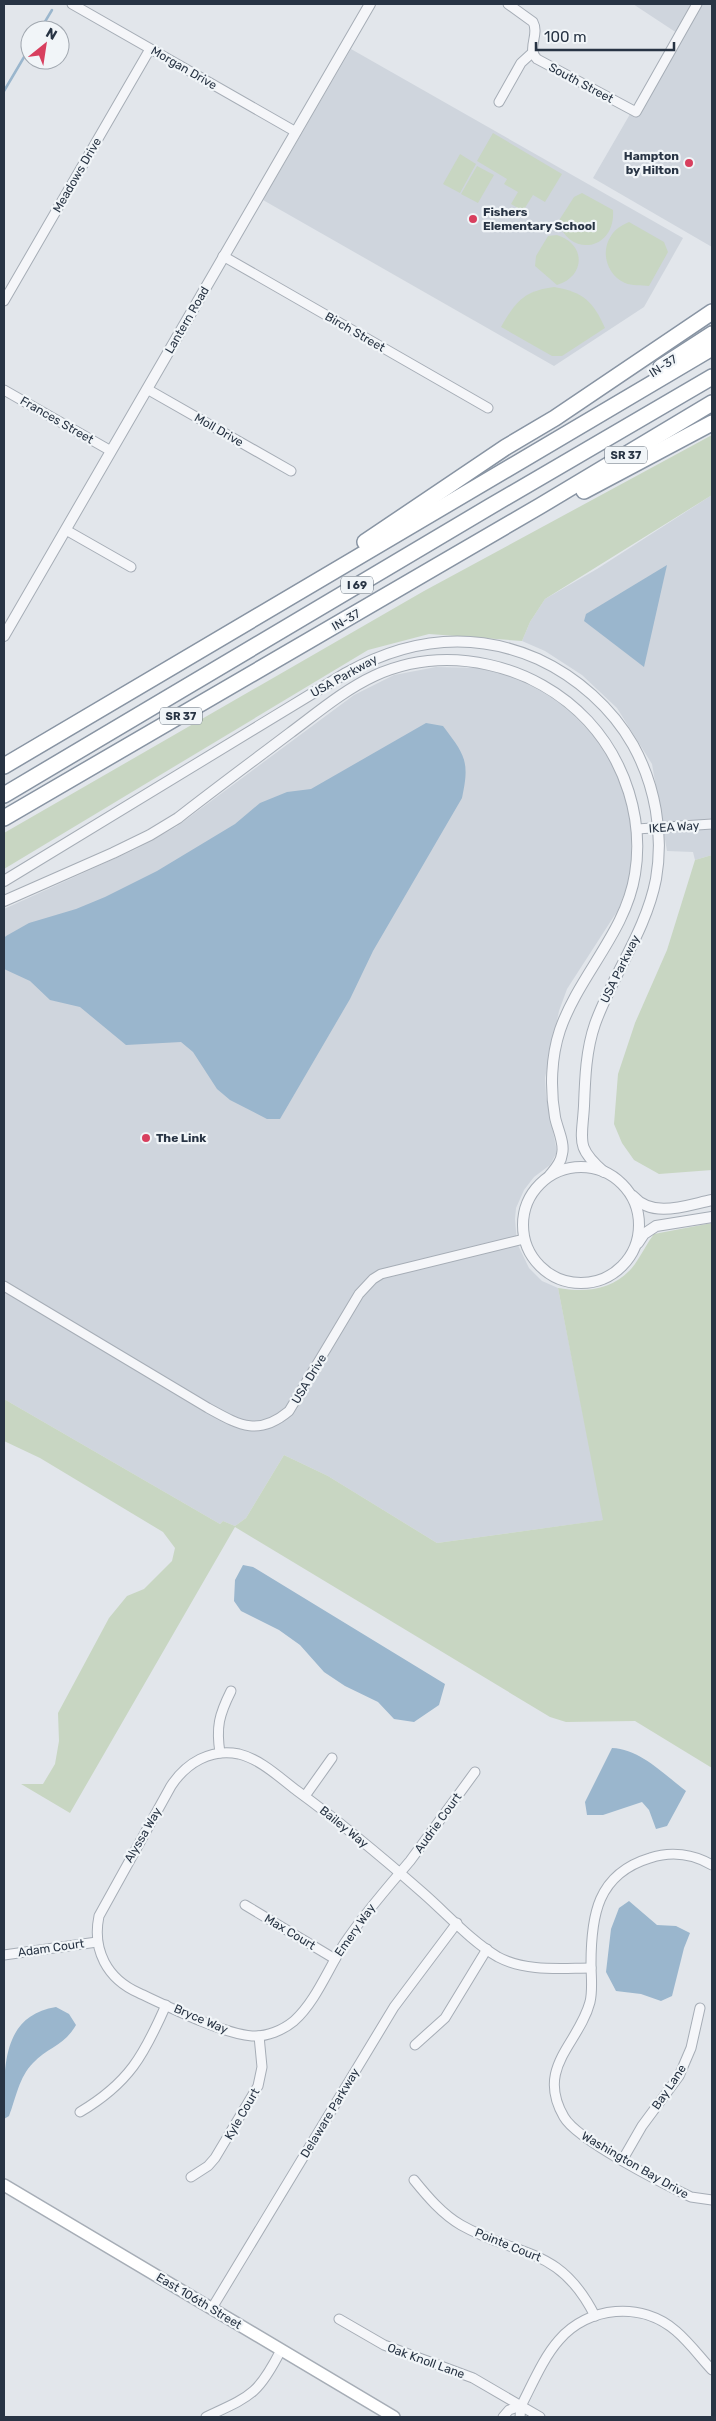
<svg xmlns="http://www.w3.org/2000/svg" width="716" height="2421" viewBox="0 0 716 2421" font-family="Rubik,sans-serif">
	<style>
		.built { fill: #cfd5dd }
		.green { fill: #c8d6c2 }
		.water { fill: #9ab6cd }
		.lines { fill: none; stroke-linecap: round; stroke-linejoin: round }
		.stream { stroke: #9ab6cd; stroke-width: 2.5 }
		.minor-casing { stroke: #a6adb6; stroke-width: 11 }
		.tertiary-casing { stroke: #a6adb6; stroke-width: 12 }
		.secondary-casing { stroke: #a6adb6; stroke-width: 14 }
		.motorway-casing { stroke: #8894a3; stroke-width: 18 }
		.minor { stroke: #f5f6f9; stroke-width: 9 }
		.tertiary { stroke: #f5f6f9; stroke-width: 10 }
		.secondary { stroke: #fff; stroke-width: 11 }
		.motorway { stroke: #fff; stroke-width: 15 }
		.poi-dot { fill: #d83f5e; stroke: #f1f5f8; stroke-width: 2 }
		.labels { text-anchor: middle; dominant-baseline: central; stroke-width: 4.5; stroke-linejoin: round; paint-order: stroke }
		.shield { fill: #f1f5f8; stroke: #646e7a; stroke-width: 1 }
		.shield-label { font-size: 11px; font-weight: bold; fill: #283444 }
		.street-label { font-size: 12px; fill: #283444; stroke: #f1f5f8 }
		.poi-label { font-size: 12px; font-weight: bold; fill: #283444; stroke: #f1f5f8; text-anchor: start }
	</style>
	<rect width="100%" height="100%" fill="#e2e6eb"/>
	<g class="built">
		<path d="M633,4H712V247L593,178L677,33Z"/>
		<path d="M351,49L683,238L644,307L554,366L263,200Z"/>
		<path d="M712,495V855L695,860L693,852L667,851L652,764L617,708L582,675L545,651L522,641L530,622L545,599L597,569Z"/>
		<path d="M436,667L483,668L514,677L547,692L563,704L597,739L610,760L620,780L631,822V866L627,887L618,910L567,989L559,1011L545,1078L546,1096L557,1152L550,1165L534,1177L524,1190L516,1208L515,1219L517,1243L529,1268L542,1281L558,1288L604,1520L437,1543L328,1476L284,1455L246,1518L235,1526L223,1521L220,1524L4,1399V909L136,849L176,827L354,695L394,675Z"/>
	</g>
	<g class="green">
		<path d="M493,133L562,174L545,202L533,195L523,211L511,204L518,192L504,184L507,179L477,161Z"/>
		<path d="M460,154L476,164L460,193L443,184Z"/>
		<path d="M477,166L494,175L478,203L461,194Z"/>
		<path d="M582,193L613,210C616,249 571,259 558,222L574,197Z"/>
		<path d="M629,222L664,242L668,252L649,286C641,285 632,286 625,283C607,275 600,252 611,236C615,229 622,225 629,222Z"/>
		<path d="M557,235C586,244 586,276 557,285L535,266L536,256L548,236Z"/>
		<path d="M554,287C583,292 593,301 605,328L562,356H552L501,327C516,301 524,291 554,287Z"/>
		<path d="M712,435V495L545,599L530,622L522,641L429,634L368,650L4,869V833L424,591Z"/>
		<path d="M712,855V1170L659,1174L634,1160L622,1143L614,1124L618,1074L635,1023L667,950L695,860Z"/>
		<path d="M712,1223V1768L635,1721L566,1722L550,1717L235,1527L70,1813L21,1784H43L55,1764L59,1741L58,1713L109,1618L127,1596L144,1589L172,1561L175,1548L163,1532L40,1458L4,1441V1399L220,1524L223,1521L235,1526L246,1518L284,1455L328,1476L437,1543L603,1520L558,1288C587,1293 616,1290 635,1264C642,1254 647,1243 654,1234Z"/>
	</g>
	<g class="water">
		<path d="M667,565L644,667L584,621L586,614Z"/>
		<path d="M426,723L443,726C465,755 470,761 462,798L373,951L350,999L280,1119H267L230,1100L217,1089L193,1052L181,1042L126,1045L80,1007L50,1000L30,981L4,969V938L6,936L29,923L76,909L105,897L157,871L235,824L260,803L287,792L311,789Z"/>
		<path d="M243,1565L253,1567L445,1684L439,1705L414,1722L394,1719L378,1702L345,1686L324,1672L300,1645L279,1630L241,1611L234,1601L235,1580Z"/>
		<path d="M612,1748C640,1749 665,1775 686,1791L667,1826L656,1829L649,1810L642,1802L603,1815H587L585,1802Z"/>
		<path d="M629,1901L657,1925L676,1926L690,1933L684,1948L672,1996L661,2001L641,1994L616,1991L606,1972L611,1929L619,1908Z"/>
		<path d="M56,2007L69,2014L76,2025C64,2046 48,2047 33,2063C19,2077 16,2098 9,2116L4,2119C4,2071 0,2016 56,2007Z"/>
	</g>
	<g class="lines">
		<g class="stream">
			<path d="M40,30L52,10"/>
			<path d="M4,91L30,47"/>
		</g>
		<defs>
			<g id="minor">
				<path d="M72,4L296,132"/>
				<path d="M508,4L533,22C540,35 526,48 537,59L636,112L697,4"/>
				<path d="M499,102L521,63L533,52"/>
				<path d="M223,256L488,408"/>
				<path d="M4,301L150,49"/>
				<path d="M147,389L291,471"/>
				<path d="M4,390L111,451"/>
				<path d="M66,530L131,567"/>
				<path d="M637,829L712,824"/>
				<path d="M4,1286L208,1408C239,1425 258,1437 289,1411L359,1294L373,1279L381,1274L524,1239"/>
				<path d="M220,1753C216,1727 219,1715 231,1691"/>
				<path d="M475,1772L410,1861C387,1888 364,1914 344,1944C328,1969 316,2001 294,2021C283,2030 267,2037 252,2036C223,2034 167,2006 139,1993C107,1979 92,1950 99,1916L171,1786C186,1763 211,1748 239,1754C260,1759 279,1777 296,1790C340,1822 382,1857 423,1893C447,1914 471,1941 498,1957C526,1972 561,1968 591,1968"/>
				<path d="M305,1796L332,1758"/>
				<path d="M712,1865C693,1854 671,1851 650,1858C597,1874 591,1916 591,1964C591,1977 593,1989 590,2002C579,2044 535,2067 564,2117C577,2140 664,2184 691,2197L712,2200"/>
				<path d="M245,1905L335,1959"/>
				<path d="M4,1955L97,1942"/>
				<path d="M415,2045L445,2018L487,1949"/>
				<path d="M80,2112C129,2083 144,2055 166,2005"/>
				<path d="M623,2159L642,2126L679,2076L691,2048L700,2008"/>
				<path d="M191,2177L208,2166L215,2158L258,2086L262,2067L259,2036"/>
				<path d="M414,2180C427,2196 442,2214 461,2225C519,2258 559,2245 595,2316"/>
				<path d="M212,2308L394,2007L457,1923"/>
				<path d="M339,2319L384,2345L473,2378L540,2417"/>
				<path d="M206,2417C251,2396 258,2395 281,2350"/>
				<path d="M503,2417L509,2410L521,2406"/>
				<path d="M520,2417L521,2406C532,2385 543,2358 559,2340C588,2306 642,2301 676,2331C689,2342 700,2357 712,2370"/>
			</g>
			<g id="tertiary">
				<path d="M4,636L370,4"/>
				<path d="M4,881L346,673C407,639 472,630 538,659C577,677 612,708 633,745C655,785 664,833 656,879C646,931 613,974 595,1024C586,1050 585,1078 584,1106C582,1141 575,1147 604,1172"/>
				<path d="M4,901L113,853L150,835L178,818C215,789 253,761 290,733C317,713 344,690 374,676C447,643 535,664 588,721C625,761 644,819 635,874C626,932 579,975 560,1030C551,1057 550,1089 555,1117C557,1128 565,1143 562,1154C561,1163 555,1169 550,1175"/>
				<circle cx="581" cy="1225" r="58"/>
				<path d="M633,1196C653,1219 687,1205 712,1200"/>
				<path d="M638,1243L644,1234L656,1226L712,1217"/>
			</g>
			<path id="secondary" d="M4,2185L394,2417"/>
			<g id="motorway">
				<path d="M661,367L712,334"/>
				<path d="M584,491L712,423"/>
				<path d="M365,542L506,447L555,418L712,312"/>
				<path d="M4,766L712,348"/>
				<path d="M4,795L491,506L712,377"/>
				<path d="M4,818L540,506L712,403"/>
			</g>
		</defs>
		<use href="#minor" class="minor-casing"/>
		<use href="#tertiary" class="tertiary-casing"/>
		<use href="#secondary" class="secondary-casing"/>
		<use href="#motorway" class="motorway-casing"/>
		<use href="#minor" class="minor"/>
		<use href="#tertiary" class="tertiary"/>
		<use href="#secondary" class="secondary"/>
		<use href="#motorway" class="motorway"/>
	</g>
	<g class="poi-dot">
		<circle cx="689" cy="163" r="5"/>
		<circle cx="473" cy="219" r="5"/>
		<circle cx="146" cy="1138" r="5"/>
	</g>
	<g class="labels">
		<g class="shield">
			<rect x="605" y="446.5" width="42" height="17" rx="4"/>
			<rect x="341" y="576.5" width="32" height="17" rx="4"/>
			<rect x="160" y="707.5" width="42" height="17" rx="4"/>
		</g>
		<g class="shield-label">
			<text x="626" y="455">SR 37</text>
			<text x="357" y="585">I 69</text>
			<text x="181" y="716">SR 37</text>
		</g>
		<g class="street-label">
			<text transform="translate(184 68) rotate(30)">Morgan Drive</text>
			<text transform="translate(581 83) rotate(28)">South Street</text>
			<text transform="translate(77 175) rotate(-60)">Meadows Drive</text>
			<text transform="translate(187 320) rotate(-60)">Lantern Road</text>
			<text transform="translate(355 332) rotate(30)">Birch Street</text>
			<text transform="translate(663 366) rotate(-33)">IN-37</text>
			<text transform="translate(57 420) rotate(30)">Frances Street</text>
			<text transform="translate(219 430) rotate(30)">Moll Drive</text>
			<text transform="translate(346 620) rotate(-30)">IN-37</text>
			<text transform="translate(344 676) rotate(-29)">USA Parkway</text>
			<text transform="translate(674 827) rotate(-4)">IKEA Way</text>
			<text transform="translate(620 969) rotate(-64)">USA Parkway</text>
			<text transform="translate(309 1379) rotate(-59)">USA Drive</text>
			<text transform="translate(438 1823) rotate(-54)">Audrie Court</text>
			<text transform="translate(344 1827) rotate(39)">Bailey Way</text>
			<text transform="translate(143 1835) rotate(-60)">Alyssa Way</text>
			<text transform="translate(355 1930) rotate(-55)">Emery Way</text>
			<text transform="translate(290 1932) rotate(31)">Max Court</text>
			<text transform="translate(51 1948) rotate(-8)">Adam Court</text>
			<text transform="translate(201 2019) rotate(23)">Bryce Way</text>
			<text transform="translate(669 2087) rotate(-56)">Bay Lane</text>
			<text transform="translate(330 2113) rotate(-59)">Delaware Parkway</text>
			<text transform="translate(242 2114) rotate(-60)">Kyle Court</text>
			<text transform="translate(635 2165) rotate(30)">Washington Bay Drive</text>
			<text transform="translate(508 2245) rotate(22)">Pointe Court</text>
			<text transform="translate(199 2301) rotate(31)">East 106th Street</text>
			<text transform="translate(426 2361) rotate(20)">Oak Knoll Lane</text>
		</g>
		<g class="poi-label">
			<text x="679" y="156" text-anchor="end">Hampton<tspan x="679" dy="14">by Hilton</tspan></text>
			<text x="483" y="212">Fishers<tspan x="483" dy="14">Elementary School</tspan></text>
			<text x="156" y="1138">The Link</text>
		</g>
	</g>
	<rect width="716" height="2421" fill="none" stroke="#283444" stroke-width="10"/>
	<g transform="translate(45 45) rotate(30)"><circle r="24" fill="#f1f5f8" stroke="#a1a8b0"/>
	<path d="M0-4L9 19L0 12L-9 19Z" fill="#d83f5e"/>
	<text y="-8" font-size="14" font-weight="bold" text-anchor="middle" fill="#283444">N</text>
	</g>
	<path d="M536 42v8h138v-8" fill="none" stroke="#283444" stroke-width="2.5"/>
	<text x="544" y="42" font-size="15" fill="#283444" stroke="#f1f5f8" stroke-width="4" paint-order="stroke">100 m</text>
</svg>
